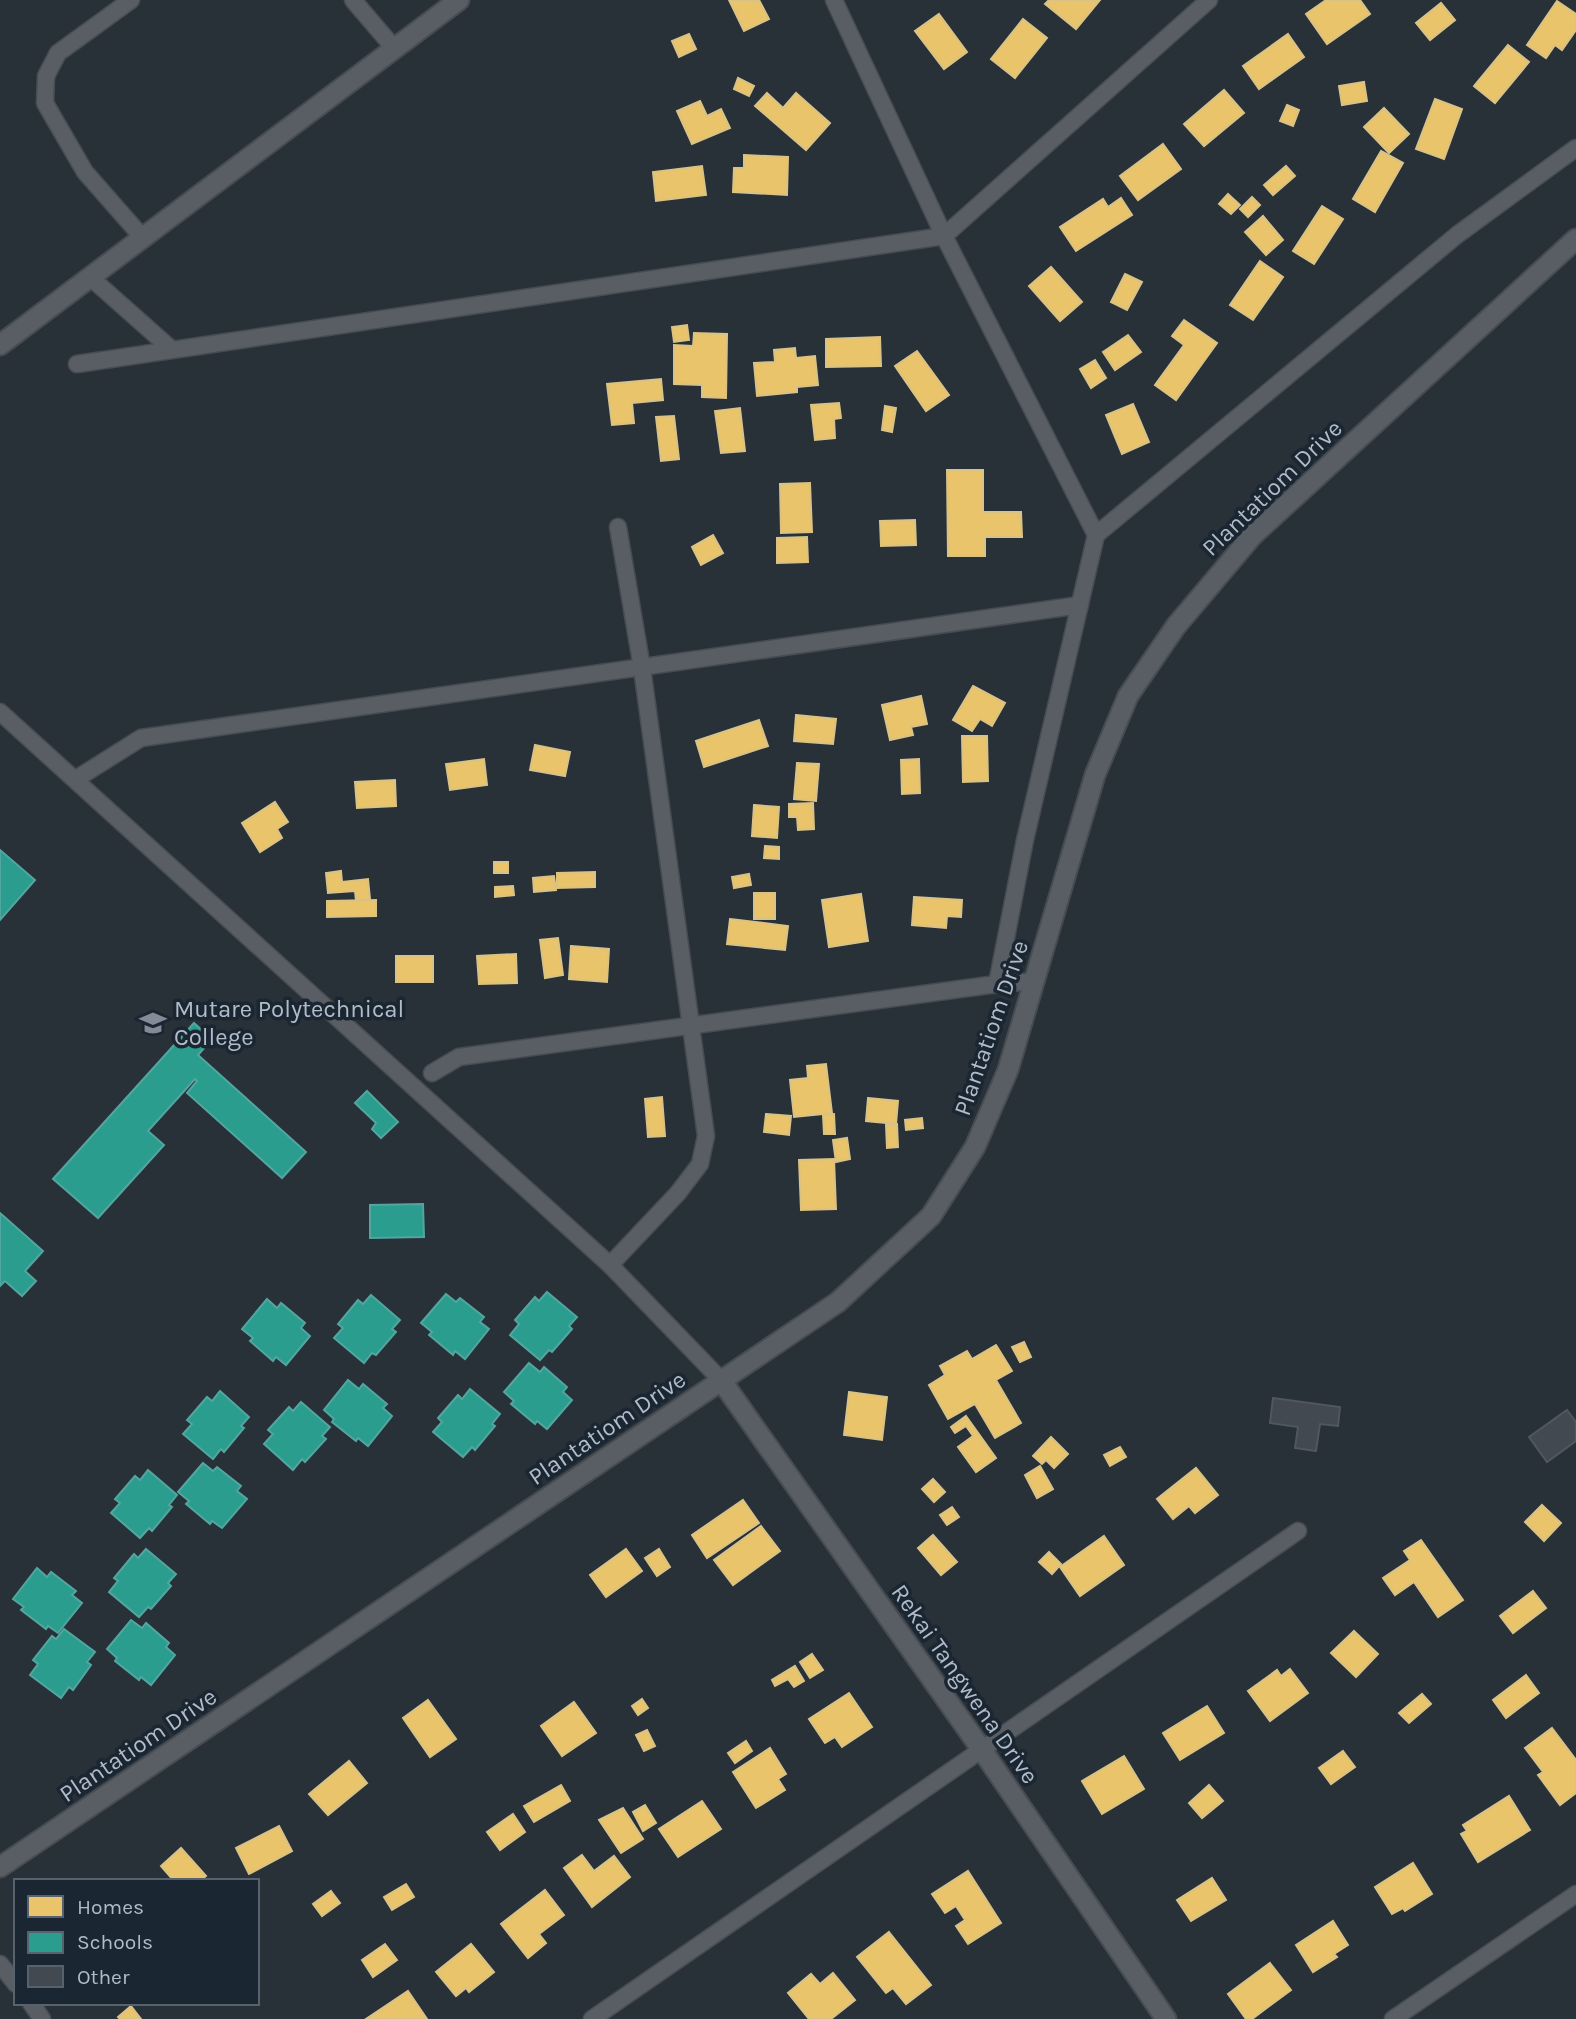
<svg xmlns="http://www.w3.org/2000/svg" width="1576" height="2019" viewBox="0 0 1576 2019" font-family="Karla,sans-serif">
	<style>
		.homes { fill: #e9c46a; stroke: #d8c286; stroke-width: 2 }
		.schools { fill: #2a9d8f; stroke: #53a6a0; stroke-width: 2 }
		.building { fill: #424950; stroke: #50575f; stroke-width: 2 }
		.lines { fill: none; stroke-linecap: round; stroke-linejoin: round }
		.minor-casing { stroke: #474c52; stroke-width: 19 }
		.tertiary-casing { stroke: #474c52; stroke-width: 23 }
		.minor { stroke: #595e65; stroke-width: 16 }
		.tertiary { stroke: #595e65; stroke-width: 19 }
		.labels { text-anchor: middle; dominant-baseline: central; stroke-width: 7; stroke-linejoin: round; paint-order: stroke }
		.street-label { font-size: 24px; fill: #b2bcc9; stroke: #1b2633 }
		.poi-label { font-size: 24px; fill: #b2bcc9; stroke: #1b2633; text-anchor: start }
	</style>
	<rect width="100%" height="100%" fill="#283038"/>
	<g class="homes">
		<path d="M729,0H759L769,19L744,31Z"/>
		<path d="M1049,0H1100L1076,29L1045,4Z"/>
		<path d="M1326,0H1360L1370,14L1327,44L1306,14Z"/>
		<path d="M1557,1L1576,14V30L1562,50L1555,45L1546,58L1527,45Z"/>
		<path d="M1441,3L1455,20L1430,40L1416,23Z"/>
		<path d="M939,14L967,52L944,69L915,31Z"/>
		<path d="M1023,19L1047,38L1015,78L991,59Z"/>
		<path d="M689,34L696,49L679,57L672,41Z"/>
		<path d="M1288,34L1304,57L1259,89L1243,66Z"/>
		<path d="M1508,45L1529,62L1495,103L1474,86Z"/>
		<path d="M738,78L754,86L749,96L734,89Z"/>
		<path d="M1364,82L1367,101L1342,105L1339,86Z"/>
		<path d="M1224,90L1244,113L1204,146L1184,124Z"/>
		<path d="M767,93L783,108L796,93L830,123L806,150L755,106Z"/>
		<path d="M1435,99L1462,109L1444,159L1416,149Z"/>
		<path d="M700,101L707,116L721,109L730,128L692,144L677,111Z"/>
		<path d="M1287,105L1299,110L1293,126L1280,121Z"/>
		<path d="M1384,108L1409,134L1389,153L1364,127Z"/>
		<path d="M1163,144L1181,169L1138,200L1120,176Z"/>
		<path d="M1381,151L1403,163L1375,212L1353,199Z"/>
		<path d="M744,155L788,157L787,195L733,192L734,168H744Z"/>
		<path d="M702,166L706,195L656,201L653,172Z"/>
		<path d="M1286,166L1295,176L1273,195L1264,185Z"/>
		<path d="M1228,194L1240,205L1231,214L1219,204Z"/>
		<path d="M1252,197L1260,205L1248,217L1240,209Z"/>
		<path d="M1121,198L1132,215L1076,251L1060,227L1103,199L1108,207Z"/>
		<path d="M1322,206L1343,219L1314,264L1293,251Z"/>
		<path d="M1263,216L1283,240L1266,255L1245,232Z"/>
		<path d="M1260,261L1283,277L1253,320L1230,305Z"/>
		<path d="M1051,267L1082,302L1060,321L1029,286Z"/>
		<path d="M1125,274L1142,282L1127,310L1111,302Z"/>
		<path d="M1184,320L1217,343L1176,400L1155,385L1184,345L1172,336Z"/>
		<path d="M687,325L689,340L674,342L672,327Z"/>
		<path d="M694,333L727,334L726,398L702,397V385L674,384V345L693,346Z"/>
		<path d="M1128,335L1141,352L1115,370L1103,352Z"/>
		<path d="M880,337L881,366L826,367V339Z"/>
		<path d="M795,348L796,358L815,356L818,385L797,387V392L757,396L754,363L775,362L774,350Z"/>
		<path d="M917,351L949,395L926,411L895,366Z"/>
		<path d="M1095,360L1106,378L1091,388L1080,369Z"/>
		<path d="M661,379L663,400L632,403L634,423L612,425L607,384Z"/>
		<path d="M839,403L841,418L834,419L835,438L815,440L811,405Z"/>
		<path d="M1133,404L1149,442L1122,454L1106,415Z"/>
		<path d="M885,406L896,408L892,432L882,430Z"/>
		<path d="M740,408L745,451L721,453L715,411Z"/>
		<path d="M674,416L679,459L661,461L656,417Z"/>
		<path d="M947,470H983V512H1021L1022,537H985V556H948Z"/>
		<path d="M810,483L812,532L781,533L780,484Z"/>
		<path d="M915,520L916,545L881,546L880,521Z"/>
		<path d="M713,535L723,553L701,565L692,547Z"/>
		<path d="M807,537L808,562L777,563V538Z"/>
		<path d="M973,686L1005,703L992,726L980,719L972,731L953,720Z"/>
		<path d="M921,696L927,724L911,727L913,735L890,740L882,705Z"/>
		<path d="M796,715L836,719L833,744L794,741Z"/>
		<path d="M759,720L768,746L704,767L696,741Z"/>
		<path d="M962,736H987L988,781L963,782Z"/>
		<path d="M535,745L570,752L565,776L530,770Z"/>
		<path d="M484,759L487,785L450,790L446,764Z"/>
		<path d="M919,759L920,793L902,794L901,760Z"/>
		<path d="M797,763L819,764L816,801L794,799Z"/>
		<path d="M395,780L396,806L357,808L355,782Z"/>
		<path d="M275,802L288,822L277,829L282,838L260,852L242,823Z"/>
		<path d="M813,803L814,829L798,830L797,817H789V804Z"/>
		<path d="M754,805L779,807L777,838L752,836Z"/>
		<path d="M765,846L779,847V859L764,858Z"/>
		<rect x="494" y="862" width="14" height="11"/>
		<path d="M341,871L342,882L368,879L370,899L356,901L355,891L328,893L326,873Z"/>
		<path d="M595,872V887L557,888V873Z"/>
		<path d="M749,874L751,885L734,888L732,877Z"/>
		<path d="M554,876L556,890L534,892L533,878Z"/>
		<path d="M513,886L514,895L495,897V887Z"/>
		<rect x="754" y="893" width="21" height="26"/>
		<path d="M861,894L868,941L829,947L822,900Z"/>
		<path d="M914,897L962,900L961,917L947,916L946,928L912,925Z"/>
		<path d="M376,900V916L327,917V901Z"/>
		<path d="M730,919L788,926L785,950L727,944Z"/>
		<path d="M558,938L563,975L545,978L540,940Z"/>
		<path d="M571,946L609,949L607,982L569,979Z"/>
		<path d="M516,954L517,983L479,984L477,956Z"/>
		<rect x="396" y="956" width="37" height="26"/>
		<path d="M826,1064L832,1113L794,1117L790,1080L808,1078L807,1066Z"/>
		<path d="M662,1097L665,1136L648,1137L645,1099Z"/>
		<path d="M868,1098L898,1101L896,1124L866,1121Z"/>
		<path d="M766,1114L791,1116L789,1135L764,1132Z"/>
		<path d="M834,1114L835,1134H824L823,1115Z"/>
		<path d="M922,1118L923,1128L906,1130L905,1120Z"/>
		<path d="M897,1124L898,1147L887,1148L886,1125Z"/>
		<path d="M847,1138L850,1159L836,1162L833,1140Z"/>
		<path d="M834,1159L836,1209L801,1210L799,1160Z"/>
		<path d="M1024,1342L1031,1357L1020,1362L1012,1347Z"/>
		<path d="M996,1345L1012,1371L996,1380L1021,1423L995,1438L975,1404L948,1419L929,1385L945,1375L940,1366L967,1351L972,1359Z"/>
		<path d="M849,1392L887,1397L882,1440L844,1435Z"/>
		<path d="M966,1416L996,1458L976,1472L958,1447L973,1436L966,1426L955,1433L951,1427Z"/>
		<path d="M1051,1437L1068,1454L1054,1468L1046,1460L1042,1464L1033,1456Z"/>
		<path d="M1120,1447L1126,1457L1110,1466L1104,1455Z"/>
		<path d="M1040,1466L1053,1489L1037,1498L1025,1475Z"/>
		<path d="M1196,1468L1218,1495L1195,1513L1189,1506L1173,1519L1157,1499Z"/>
		<path d="M933,1479L945,1492L934,1502L922,1489Z"/>
		<path d="M743,1500L759,1523L707,1558L692,1535Z"/>
		<path d="M1542,1505L1561,1523L1544,1541L1525,1522Z"/>
		<path d="M952,1507L959,1517L947,1525L940,1515Z"/>
		<path d="M761,1526L780,1551L733,1585L714,1560Z"/>
		<path d="M933,1535L957,1562L941,1575L918,1548Z"/>
		<path d="M1104,1536L1124,1565L1080,1596L1060,1567Z"/>
		<path d="M1421,1540L1463,1600L1438,1617L1414,1582L1395,1595L1383,1578L1410,1560L1404,1551Z"/>
		<path d="M626,1549L642,1571L606,1597L590,1575Z"/>
		<path d="M659,1549L670,1567L657,1576L645,1558Z"/>
		<path d="M1049,1552L1061,1564L1052,1574L1039,1562Z"/>
		<path d="M1533,1591L1546,1608L1513,1633L1500,1616Z"/>
		<path d="M1354,1631L1378,1654L1356,1677L1331,1653Z"/>
		<path d="M812,1654L823,1670L810,1678L800,1662Z"/>
		<path d="M795,1666L804,1681L794,1687L788,1679L775,1686L772,1680Z"/>
		<path d="M1290,1669L1308,1693L1270,1721L1248,1691L1277,1670L1281,1676Z"/>
		<path d="M1526,1675L1539,1693L1506,1718L1493,1700Z"/>
		<path d="M849,1693L872,1727L842,1747L835,1737L825,1743L809,1719Z"/>
		<path d="M1422,1694L1431,1704L1409,1723L1399,1713Z"/>
		<path d="M642,1699L648,1708L638,1715L632,1706Z"/>
		<path d="M428,1700L456,1739L430,1757L403,1718Z"/>
		<path d="M574,1702L596,1733L562,1756L541,1726Z"/>
		<path d="M1207,1706L1224,1733L1180,1760L1163,1733Z"/>
		<path d="M1552,1728L1576,1760V1793L1560,1805L1538,1775L1543,1772L1525,1748Z"/>
		<path d="M647,1730L655,1746L644,1751L636,1735Z"/>
		<path d="M746,1741L752,1751L735,1763L728,1753Z"/>
		<path d="M770,1748L786,1774L778,1779L785,1790L756,1808L733,1772Z"/>
		<path d="M1343,1751L1355,1767L1331,1784L1319,1768Z"/>
		<path d="M1124,1756L1144,1789L1102,1814L1082,1781Z"/>
		<path d="M349,1761L367,1783L328,1815L309,1794Z"/>
		<path d="M561,1785L570,1801L534,1822L524,1806Z"/>
		<path d="M1209,1785L1223,1801L1202,1818L1189,1803Z"/>
		<path d="M1509,1796L1530,1830L1478,1862L1461,1834L1467,1831L1463,1825Z"/>
		<path d="M702,1801L721,1829L678,1857L659,1829Z"/>
		<path d="M645,1805L656,1823L643,1831L633,1812Z"/>
		<path d="M623,1808L643,1839L621,1853L599,1820Z"/>
		<path d="M513,1814L525,1832L500,1850L487,1832Z"/>
		<path d="M279,1826L292,1851L249,1874L236,1848Z"/>
		<path d="M181,1848L206,1876L200,1881H174L161,1866Z"/>
		<path d="M582,1855L594,1871L614,1856L630,1877L592,1907L564,1868Z"/>
		<path d="M1413,1863L1432,1894L1405,1911L1403,1908L1392,1914L1375,1887Z"/>
		<path d="M968,1871L1001,1923L968,1944L956,1926L965,1920L956,1906L945,1913L932,1894Z"/>
		<path d="M1212,1878L1226,1900L1191,1921L1177,1900Z"/>
		<path d="M406,1884L414,1897L392,1910L384,1897Z"/>
		<path d="M545,1890L564,1915L539,1934L546,1943L528,1958L501,1924Z"/>
		<path d="M331,1891L340,1903L322,1916L313,1904Z"/>
		<path d="M1333,1921L1348,1945L1334,1954L1337,1957L1313,1972L1296,1945Z"/>
		<path d="M889,1932L931,1985L906,2004L893,1988L886,1993L857,1957Z"/>
		<path d="M385,1944L397,1960L373,1977L362,1960Z"/>
		<path d="M471,1944L494,1972L469,1992L466,1988L456,1996L436,1972Z"/>
		<path d="M1270,1963L1291,1990L1252,2019H1246L1228,1994Z"/>
		<path d="M833,1973L855,2000L831,2019H809L788,1993L811,1974L820,1984Z"/>
		<path d="M408,1991L427,2019H366Z"/>
		<path d="M131,2006L141,2019H120L118,2017Z"/>
	</g>
	<g class="schools">
		<path d="M0,850L35,880L0,920Z"/>
		<path d="M194,1023L212,1039L198,1055L306,1152L282,1178L187,1093L197,1081L195,1079L148,1131L164,1145L98,1218L53,1179Z"/>
		<path d="M367,1091L398,1122L381,1138L372,1129L376,1123L355,1103Z"/>
		<path d="M423,1204L424,1237L370,1238V1205Z"/>
		<path d="M0,1213L43,1251L25,1271L36,1281L22,1296L5,1281L0,1286Z"/>
		<path d="M547,1292L577,1317L569,1326L572,1329L552,1352L549,1350L540,1360L510,1335L519,1324L515,1320L535,1297L539,1301Z"/>
		<path d="M446,1294L456,1302L460,1298L484,1317L480,1322L489,1329L465,1359L455,1351L453,1355L429,1335L432,1332L421,1323Z"/>
		<path d="M371,1295L400,1320L392,1329L396,1332L376,1355L372,1353L364,1363L334,1338L343,1328L338,1324L358,1300L363,1304Z"/>
		<path d="M267,1299L277,1308L281,1303L305,1323L301,1328L310,1336L286,1365L276,1357L273,1361L250,1341L253,1338L242,1329Z"/>
		<path d="M529,1363L540,1372L544,1367L567,1387L563,1392L572,1400L547,1429L537,1421L535,1424L511,1404L514,1401L504,1392Z"/>
		<path d="M348,1380L359,1389L363,1384L387,1404L383,1408L392,1416L368,1446L358,1438L356,1441L332,1422L334,1419L324,1410Z"/>
		<path d="M470,1389L500,1414L492,1424L495,1426L475,1450L472,1447L463,1457L433,1432L442,1422L438,1418L458,1395L462,1399Z"/>
		<path d="M220,1391L249,1417L241,1426L244,1428L224,1452L221,1449L213,1459L183,1434L192,1424L187,1420L207,1397L212,1401Z"/>
		<path d="M301,1402L330,1427L322,1436L326,1439L305,1462L302,1459L293,1470L264,1444L273,1434L268,1430L289,1407L293,1411Z"/>
		<path d="M203,1463L213,1471L217,1467L241,1486L237,1491L247,1499L222,1528L212,1521L210,1524L186,1504L189,1501L178,1492Z"/>
		<path d="M148,1470L177,1495L169,1505L172,1507L152,1531L149,1528L140,1538L111,1513L120,1503L115,1499L135,1476L140,1480Z"/>
		<path d="M146,1549L176,1574L168,1583L171,1586L151,1609L148,1607L139,1617L109,1592L118,1581L114,1578L134,1554L138,1558Z"/>
		<path d="M37,1568L47,1577L51,1572L76,1591L72,1595L82,1603L58,1633L48,1626L46,1629L21,1610L24,1607L13,1599Z"/>
		<path d="M131,1620L142,1628L146,1623L169,1643L166,1647L175,1655L151,1685L141,1677L139,1680L115,1661L117,1658L107,1649Z"/>
		<path d="M64,1629L95,1652L87,1662L91,1665L73,1690L69,1687L61,1698L30,1675L38,1664L33,1660L52,1636L56,1639Z"/>
	</g>
	<g class="building">
		<path d="M1273,1398L1340,1407L1338,1426L1320,1424L1316,1451L1295,1448L1298,1427L1270,1423Z"/>
		<path d="M1567,1410L1576,1422V1441L1547,1462L1529,1437Z"/>
	</g>
	<g class="lines">
		<defs>
			<g id="minor">
				<path d="M131,0L58,53L46,76L45,103L85,172L143,238"/>
				<path d="M353,0L394,48"/>
				<path d="M834,0L944,236L1096,535"/>
				<path d="M90,277L170,348"/>
				<path d="M77,364L944,236L1209,0"/>
				<path d="M0,712L610,1265L721,1380"/>
				<path d="M76,779L141,738L1080,605"/>
				<path d="M1035,981L997,984L1025,840L1096,535L1457,235L1576,148"/>
				<path d="M432,1073L459,1057L997,984"/>
				<path d="M610,1265L678,1193L700,1164L706,1136L642,668L618,527"/>
				<path d="M0,1964L16,1984"/>
				<path d="M31,2003L42,2019"/>
				<path d="M592,2019L1298,1531"/>
				<path d="M1393,2019L1576,1894"/>
			</g>
			<g id="tertiary">
				<path d="M0,345L459,0"/>
				<path d="M721,1380L982,1750L1166,2019"/>
				<path d="M0,1867L838,1302L931,1216L975,1147L1008,1070L1095,775L1128,696L1176,626L1252,536L1576,239"/>
			</g>
		</defs>
		<use href="#minor" class="minor-casing"/>
		<use href="#tertiary" class="tertiary-casing"/>
		<use href="#minor" class="minor"/>
		<use href="#tertiary" class="tertiary"/>
	</g>
	<defs>
		<symbol id="university-bare" viewBox="-9 -9 18 18"><path d="M0-5L7-2L0 1L-7-2ZM-4 1L0 2.5L4 1V4Q0 6-4 4Z" fill="#828b96" stroke="#1b2633" stroke-width="2.5" paint-order="stroke"/></symbol>
	</defs>
	<g fill-rule="evenodd">
		<use href="#university-bare" x="134" y="1004" width="38" height="38"/>
	</g>
	<g class="labels">
		<g class="street-label">
			<text transform="translate(1272 488) rotate(-44)">Plantatiom Drive</text>
			<text transform="translate(991 1028) rotate(-71)">Plantatiom Drive</text>
			<text transform="translate(607 1428) rotate(-34)">Plantatiom Drive</text>
			<text transform="translate(965 1684) rotate(55)">Rekai Tangwena Drive</text>
			<text transform="translate(138 1745) rotate(-34)">Plantatiom Drive</text>
		</g>
		<g class="poi-label">
			<text x="174" y="1009">Mutare Polytechnical<tspan x="174" dy="28">College</tspan></text>
		</g>
	</g>
	<rect x="14" y="1879" width="245" height="126" fill="#1b2633" stroke="#57626f" stroke-width="2"/>
	<rect x="28" y="1896" width="35" height="21" fill="#e9c46a" stroke="#57626f" stroke-width="2"/>
	<text x="77" y="1914" font-size="21" fill="#b2bcc9">Homes</text>
	<rect x="28" y="1932" width="35" height="21" fill="#2a9d8f" stroke="#57626f" stroke-width="2"/>
	<text x="77" y="1949" font-size="21" fill="#b2bcc9">Schools</text>
	<rect x="28" y="1966" width="35" height="21" fill="#424950" stroke="#57626f" stroke-width="2"/>
	<text x="77" y="1984" font-size="21" fill="#b2bcc9">Other</text>
</svg>
